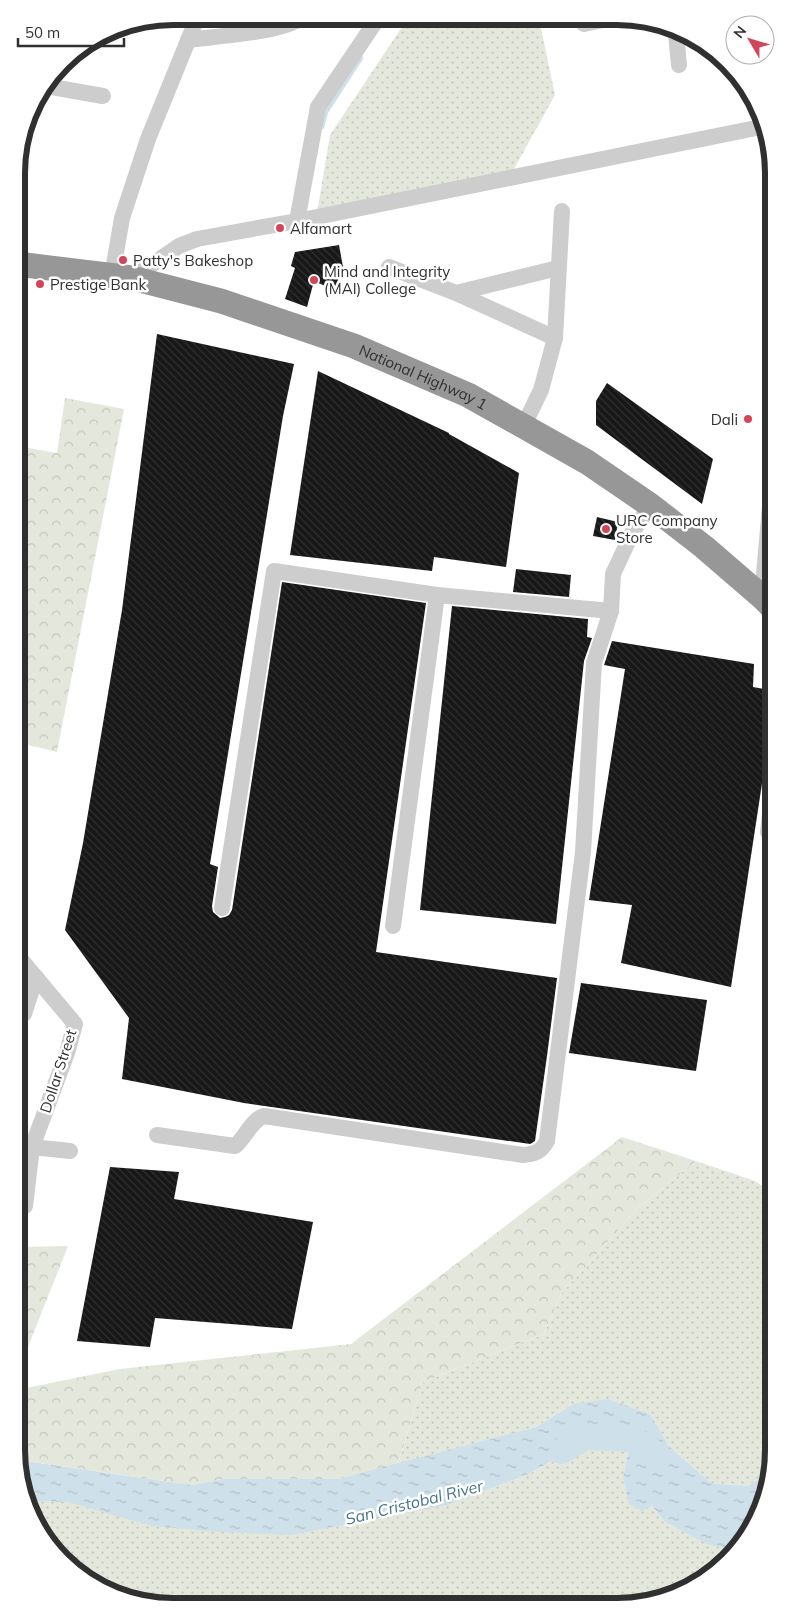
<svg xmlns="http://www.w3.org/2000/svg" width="790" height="1623" viewBox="0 0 790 1623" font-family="Mulish,sans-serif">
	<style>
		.grass { fill: url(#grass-dots) }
		.forest { fill: url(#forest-crowns) }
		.water { fill: url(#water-ripples) }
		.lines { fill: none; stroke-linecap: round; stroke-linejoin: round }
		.stream { stroke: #cee0e9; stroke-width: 4.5 }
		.river { stroke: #cee0e9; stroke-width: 26 }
		.building { fill: url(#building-back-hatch) }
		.minor { stroke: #cdcdcd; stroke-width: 16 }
		.highway { stroke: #979797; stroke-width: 25 }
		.poi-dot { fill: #d3465a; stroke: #fff; stroke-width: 2 }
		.labels { text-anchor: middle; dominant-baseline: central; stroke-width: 5; stroke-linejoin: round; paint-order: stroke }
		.poi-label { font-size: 15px; fill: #303030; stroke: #fff; text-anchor: start }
		.street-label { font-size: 15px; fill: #303030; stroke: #fff }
		.water-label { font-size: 16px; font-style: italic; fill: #46748a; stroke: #fff }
		.rim { fill: none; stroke: #303030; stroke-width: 6 }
	</style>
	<defs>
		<pattern id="grass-dots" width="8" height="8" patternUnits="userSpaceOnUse" patternTransform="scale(1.25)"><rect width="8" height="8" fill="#e4e8dc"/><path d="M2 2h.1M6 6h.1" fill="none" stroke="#c4c7bd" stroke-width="1.8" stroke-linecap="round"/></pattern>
		<pattern id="forest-crowns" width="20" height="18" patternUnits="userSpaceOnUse" patternTransform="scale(1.25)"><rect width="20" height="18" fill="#e4e8dc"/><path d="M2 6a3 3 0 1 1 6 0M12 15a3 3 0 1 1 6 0" fill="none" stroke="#c4c7bd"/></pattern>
		<pattern id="water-ripples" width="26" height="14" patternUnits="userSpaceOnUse" patternTransform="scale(1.25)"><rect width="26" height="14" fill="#cee0e9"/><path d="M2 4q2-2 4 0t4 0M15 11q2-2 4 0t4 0" fill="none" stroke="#b1c0c8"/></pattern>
		<pattern id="building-back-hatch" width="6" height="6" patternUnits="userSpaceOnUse" patternTransform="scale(1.25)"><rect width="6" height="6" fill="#171717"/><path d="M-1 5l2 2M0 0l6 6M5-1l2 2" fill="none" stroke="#303030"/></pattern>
	</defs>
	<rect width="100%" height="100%" fill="#fff"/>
	<g class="grass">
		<path d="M408,18L539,19L555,95L509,178L317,213L330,135Z"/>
		<path d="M696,1161L755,1181L773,1193V1461L771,1472L747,1486L711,1483L669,1446L651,1415L573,1404L536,1427L398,1464L423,1382L544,1334L561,1294L638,1208Z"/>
		<path d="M601,1433L620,1434L629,1449L623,1477L652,1506L665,1522L683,1531L736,1550L704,1580L667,1599L617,1607L152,1605L104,1591L70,1568L25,1501L448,1505L529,1474Z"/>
	</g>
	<g class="forest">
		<path d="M65,398L124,409L57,752L17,742V446L57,453Z"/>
		<path d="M622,1137L696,1161L638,1208L561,1294L544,1334L423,1382L398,1464L338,1479H225L191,1485L18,1460L16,1450V1390L120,1369L351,1344Z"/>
		<path d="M68,1246L28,1347L16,1365V1247Z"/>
	</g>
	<path class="water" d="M608,1399L651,1415L669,1446L711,1483L747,1486L771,1472C764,1499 757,1531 736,1550L707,1544L665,1522L652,1506L642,1511L629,1504L623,1477L629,1449L619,1434L601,1433L529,1474L448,1505L291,1535L221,1532L152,1526L68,1502L25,1501L18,1460L191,1485L225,1479H338L536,1427L573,1404Z"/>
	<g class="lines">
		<path class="stream" d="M322,127L326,112L361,58"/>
		<path class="river" d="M562,1451L585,1437L633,1439L650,1450L651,1453"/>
	</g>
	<g class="building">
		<path d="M339,245L343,267L334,290L314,281L307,307L285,299L295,268L291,266L295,252Z"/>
		<path d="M157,334L294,364L283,416L210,864L218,867L212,906L213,912L220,918L225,917L229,915L232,910L282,582L426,603L376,952L557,978L547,1056L535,1141L532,1143L530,1144L244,1103L122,1079L129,1018L65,930L83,843L122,610Z"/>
		<path d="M318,371L449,433V434L519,473L506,567L434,557L432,571L290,555Z"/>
		<path d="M607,383L713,459L702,504L596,425V401Z"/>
		<path d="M597,517L618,522L615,540L593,536Z"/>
		<path d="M516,569L571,575L569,597L513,592Z"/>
		<path d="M452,606L588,619L587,637L592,638L584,661L556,924L420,910Z"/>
		<path d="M612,641L754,664L753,687L774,691V705L731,987L621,963L632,905L589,900L625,669L604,665Z"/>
		<path d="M581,983L707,1000L696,1071L569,1053Z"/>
		<path d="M110,1167L179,1172L174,1199L313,1222L292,1329L155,1318L150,1347L77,1341Z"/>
	</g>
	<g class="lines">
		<g class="minor">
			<path d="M582,19L584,24L608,19"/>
			<path d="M676,33L679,65"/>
			<path d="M188,40C217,36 281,33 303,17"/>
			<path d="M46,86L103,96"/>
			<path d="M297,221L318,107L378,18"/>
			<path d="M389,267L456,293L555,338"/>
			<path d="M112,276L122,218L148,139L198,16"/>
			<path d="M132,278L179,246L197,239L297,221L766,126"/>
			<path d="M456,293L558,268"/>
			<path d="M523,427L541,390L555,338L562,211"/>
			<path d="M762,597L774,461"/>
			<path d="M768,832L774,776"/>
			<path d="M222,908L274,571L437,595L611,611"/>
			<path d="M393,926L437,595"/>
			<path d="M17,955L75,1024L67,1053L32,1147L25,1206"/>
			<path d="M17,1012L24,1014L36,977"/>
			<path d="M157,1135L235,1146C246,1137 251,1120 264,1116L523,1155C535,1154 541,1152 547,1141L583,852L594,663L611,611L613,574L632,533L650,505"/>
			<path d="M17,1143L32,1147L70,1151"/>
		</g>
		<path class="highway" id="s1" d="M17,264L132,278L221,301L354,346L468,395L587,462L650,505L704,547L762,597L774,609"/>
	</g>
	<g class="poi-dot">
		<circle cx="280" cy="228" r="5"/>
		<circle cx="123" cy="260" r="5"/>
		<circle cx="314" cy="280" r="5"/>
		<circle cx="40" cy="284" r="5"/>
		<circle cx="748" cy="419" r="5"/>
		<circle cx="606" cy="529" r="5"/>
	</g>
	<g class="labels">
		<g class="poi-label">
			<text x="290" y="228">Alfamart</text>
			<text x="133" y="260">Patty's Bakeshop</text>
			<text x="324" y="271">Mind and Integrity<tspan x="324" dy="17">(MAI) College</tspan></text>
			<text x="50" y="284">Prestige Bank</text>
			<text x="738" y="419" text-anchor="end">Dali</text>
			<text x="616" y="520">URC Company<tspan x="616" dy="17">Store</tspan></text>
		</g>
		<g class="street-label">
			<text stroke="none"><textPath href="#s1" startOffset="424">National Highway 1</textPath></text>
			<text transform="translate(58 1071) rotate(-72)">Dollar Street</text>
		</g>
		<g class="water-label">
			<text transform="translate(414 1502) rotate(-14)">San Cristobal River</text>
		</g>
	</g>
	<path d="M0 0H790V1623H0ZM173 25H617A148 148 0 0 1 765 173V1450A148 148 0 0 1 617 1598H173A148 148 0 0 1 25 1450V173A148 148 0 0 1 173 25Z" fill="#fff" fill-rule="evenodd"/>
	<path class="rim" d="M173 25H617A148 148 0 0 1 765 173V1450A148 148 0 0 1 617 1598H173A148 148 0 0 1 25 1450V173A148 148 0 0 1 173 25Z"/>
	<g transform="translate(750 40) rotate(308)"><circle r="24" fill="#ffffff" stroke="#acacac"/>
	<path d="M0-4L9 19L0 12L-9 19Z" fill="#d3465a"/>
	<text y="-8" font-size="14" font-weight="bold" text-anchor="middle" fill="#303030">N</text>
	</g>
	<path d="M18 38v8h106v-8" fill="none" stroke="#303030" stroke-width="2.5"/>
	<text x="25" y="38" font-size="15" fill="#303030" stroke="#ffffff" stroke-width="4" paint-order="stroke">50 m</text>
</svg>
